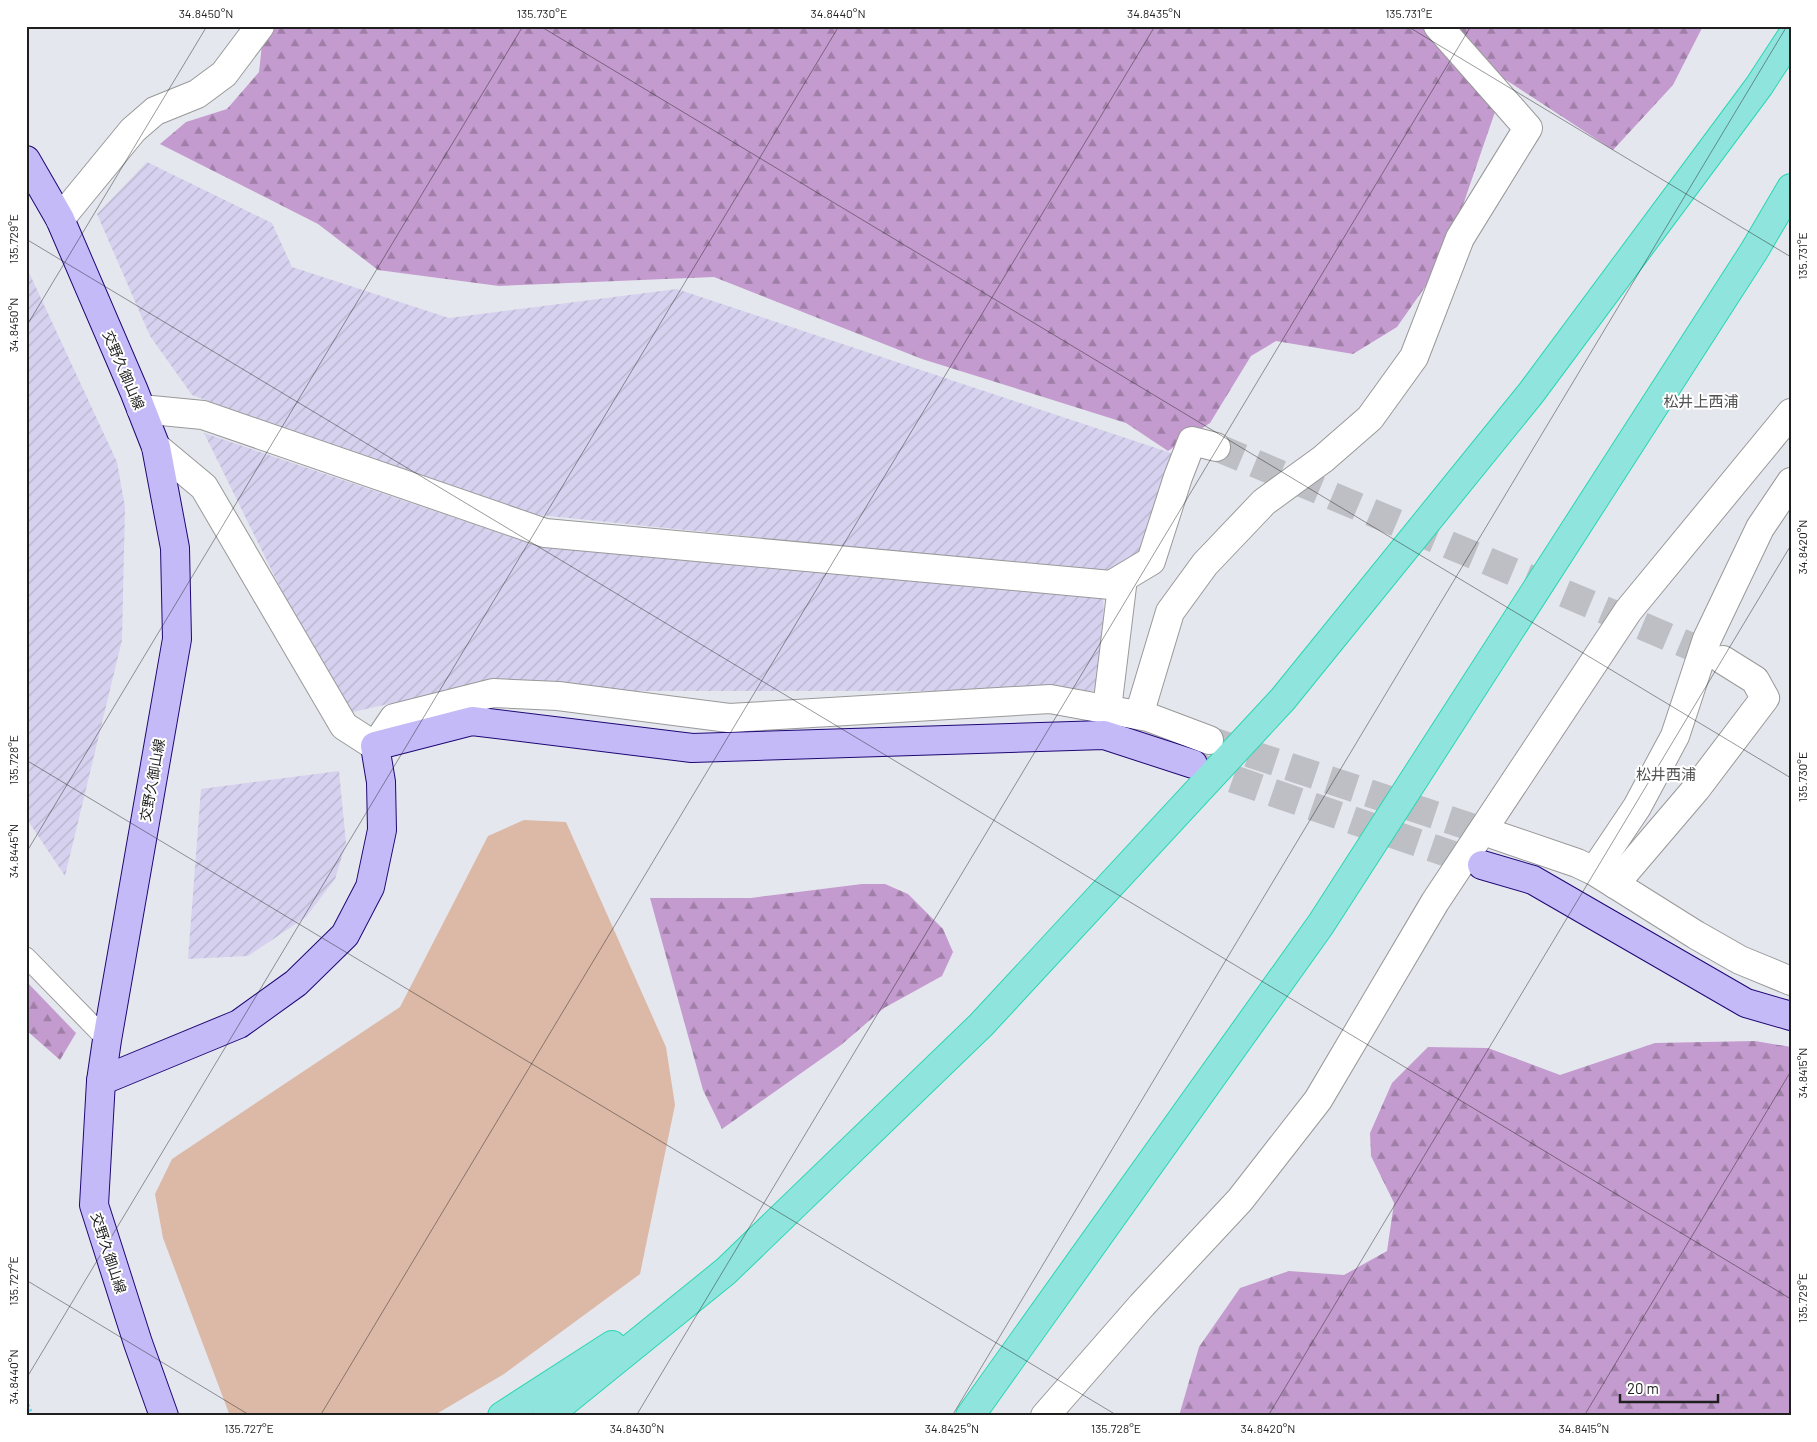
<svg xmlns="http://www.w3.org/2000/svg" width="1817" height="1442" viewBox="0 0 1817 1442" font-family="Barlow,'Noto Sans JP',sans-serif">
	<style>
		.farmland { fill: url(#farmland-furrows) }
		.forest { fill: url(#forest-firs) }
		.water { fill: #dcb9a7 }
		.lines { fill: none; stroke-linecap: round; stroke-linejoin: round }
		.street-tunnel { stroke: #bdbfc5; stroke-width: 28; stroke-dasharray: 28 14; stroke-linecap: butt }
		.secondary-tunnel { stroke: #bdbfc5; stroke-width: 28; stroke-dasharray: 28 14; stroke-linecap: butt }
		.lane-casing { stroke: #999; stroke-width: 21 }
		.street-casing { stroke: #999; stroke-width: 30 }
		.secondary-casing { stroke: #1f0774; stroke-width: 30 }
		.highway-casing { stroke: #29d7af; stroke-width: 30 }
		.path { stroke: #6fdaf7; stroke-width: 3; stroke-dasharray: 2.5 2.5; stroke-linecap: butt }
		.lane { stroke: #fff; stroke-width: 19 }
		.street { stroke: #fff; stroke-width: 28 }
		.secondary { stroke: #c4baf8; stroke-width: 28 }
		.highway { stroke: #8fe5de; stroke-width: 28 }
		.ticks { fill: none; stroke: #1f1f1f; stroke-width: 1; stroke-opacity: 0.45 }
		.labels { text-anchor: middle; dominant-baseline: central; stroke-width: 4; stroke-linejoin: round; paint-order: stroke }
		.street-label { font-size: 14px; fill: #1f1f1f; stroke: #fff }
		.neighbourhood-label { font-size: 15px; fill: #525252; stroke: #fff }
		.neatline { fill: none; stroke: #1f1f1f; stroke-width: 2 }
		.ticks-label { font-size: 12px; text-anchor: middle; fill: #1f1f1f }
	</style>
	<defs>
		<pattern id="farmland-furrows" width="10" height="10" patternUnits="userSpaceOnUse" patternTransform="scale(1.25)"><rect width="10" height="10" fill="#d6d1ee"/><path d="M-1 1l2-2M0 10L10 0M9 11l2-2" fill="none" stroke="#b7b3cc"/></pattern>
		<pattern id="forest-firs" width="22" height="20" patternUnits="userSpaceOnUse" patternTransform="scale(1.25)"><rect width="22" height="20" fill="#c49bce"/><path d="M5 1l3.5 6h-7zM16 11l3.5 6h-7z" fill="#9f7ea7"/></pattern>
	</defs>
	<rect width="100%" height="100%" fill="#e5e7ef"/>
	<g class="farmland">
		<path d="M147,162L272,223L292,267L449,318L677,289L1186,458L1157,560L1116,574L510,512L192,395L150,336L97,214Z"/>
		<path d="M26,266L117,462L125,507L122,640L65,876L26,818Z"/>
		<path d="M204,433L523,541L1103,597L1107,691H445L353,712L328,685Z"/>
		<path d="M339,771L346,843L335,879L306,917L248,956L188,959L201,789Z"/>
	</g>
	<g class="forest">
		<path d="M264,26H1703L1673,85L1613,150L1506,80L1444,260L1397,327L1353,354L1276,341L1251,356L1210,423L1168,451L1126,423L922,359L714,277L499,286L378,270L318,224L160,144L186,122L227,109L259,72Z"/>
		<path d="M862,884H885L908,894L943,929L953,952L942,976L884,1008L841,1045L722,1129L703,1090L650,898H751Z"/>
		<path d="M26,981L76,1033L60,1060L26,1030Z"/>
		<path d="M1755,1041L1791,1047V1416H1179L1199,1347L1240,1288L1289,1271L1344,1275L1387,1251L1394,1203L1371,1156L1370,1133L1392,1083L1428,1047L1488,1048L1560,1075L1655,1043Z"/>
	</g>
	<path class="water" d="M524,820L566,822L666,1047L675,1105L640,1274L504,1374L433,1416H230L163,1238L155,1194L172,1159L400,1007L488,836Z"/>
	<g class="lines">
		<g class="street-tunnel">
			<path d="M1216,447L1723,660"/>
			<path d="M1209,740L1495,835"/>
		</g>
		<path class="secondary-tunnel" d="M1193,765L1482,865"/>
		<defs>
			<path id="lane" d="M26,957L107,1040"/>
			<g id="street">
				<path d="M60,219L133,130L155,111L197,94L224,74L260,26"/>
				<path d="M141,409L203,415L545,533L1111,585L1151,561L1178,477L1192,441L1216,447"/>
				<path d="M156,447L204,487L344,726L375,746L394,718L493,693L558,696L729,718L1050,699L1148,717L1209,740"/>
				<path d="M1107,709L1123,578"/>
				<path d="M1139,715L1170,612L1205,564L1264,502L1323,459L1370,418L1414,357L1460,238L1528,128L1438,26"/>
				<path d="M1495,835L1577,863L1594,871L1696,935L1740,960L1791,981"/>
				<path d="M1594,871L1637,807L1675,736L1707,639L1760,528L1791,482"/>
				<path d="M1615,884L1696,789L1765,698L1755,680L1723,660"/>
				<path d="M1045,1416L1142,1305L1240,1200L1318,1100L1435,902L1628,611L1791,413"/>
			</g>
			<g id="secondary">
				<path d="M26,160L60,219L134,391L156,447L175,548L177,639L107,1040L101,1081L94,1205L138,1343L164,1416"/>
				<path d="M1482,865L1533,880L1746,1003L1791,1016"/>
				<path d="M101,1081L239,1024L296,983L345,935L370,887L382,830L381,782L375,746L472,721L692,748L1104,735L1193,764"/>
			</g>
			<g id="highway">
				<path d="M502,1416L612,1345"/>
				<path d="M547,1416L726,1271L981,1025L1283,699L1531,393L1759,86L1791,37"/>
				<path d="M970,1416L1321,924L1754,251L1791,188"/>
			</g>
		</defs>
		<use href="#lane" class="lane-casing"/>
		<use href="#street" class="street-casing"/>
		<use href="#secondary" class="secondary-casing"/>
		<use href="#highway" class="highway-casing"/>
		<path class="path" d="M26,1400L33,1416"/>
		<use href="#lane" class="lane"/>
		<use href="#street" class="street"/>
		<use href="#secondary" class="secondary"/>
		<use href="#highway" class="highway"/>
	</g>
	<path class="ticks" d="M540,26L1791,778M1407,26L1791,257M26,239L1791,1299M26,327L207,26M26,760L1118,1416M26,853L523,26M26,1280L251,1416M26,1379L839,26M320,1416L1155,26M636,1416L1471,26M952,1416L1787,26M1268,1416L1791,545M1584,1416L1791,1071"/>
	<g class="labels">
		<g class="street-label">
			<text transform="translate(124 370) rotate(67)">交野久御山線</text>
			<text transform="translate(152 780) rotate(-80)">交野久御山線</text>
			<text transform="translate(109 1253) rotate(72)">交野久御山線</text>
		</g>
		<g class="neighbourhood-label">
			<text x="1701" y="401">松井上西浦</text>
			<text x="1666" y="774">松井西浦</text>
		</g>
	</g>
	<rect width="1817" height="1442" fill="none" stroke="#ffffff" stroke-width="55"/>
	<path d="M1620 1394v8h98v-8" fill="none" stroke="#1f1f1f" stroke-width="2.5"/>
	<text x="1627" y="1394" font-size="15" fill="#1f1f1f" stroke="#ffffff" stroke-width="4" paint-order="stroke">20 m</text>
	<rect x="28" y="28" width="1762" height="1386" class="neatline"/>
	<g class="ticks-label">
		<text x="206" y="18">34.8450°N</text>
		<text x="542" y="18">135.730°E</text>
		<text x="838" y="18">34.8440°N</text>
		<text x="1154" y="18">34.8435°N</text>
		<text x="1409" y="18">135.731°E</text>
		<text transform="translate(14 239) rotate(-90)" y="4">135.729°E</text>
		<text transform="translate(1803 256) rotate(-90)" y="4">135.731°E</text>
		<text transform="translate(14 325) rotate(-90)" y="4">34.8450°N</text>
		<text transform="translate(1803 547) rotate(-90)" y="4">34.8420°N</text>
		<text transform="translate(14 760) rotate(-90)" y="4">135.728°E</text>
		<text transform="translate(1803 777) rotate(-90)" y="4">135.730°E</text>
		<text transform="translate(14 851) rotate(-90)" y="4">34.8445°N</text>
		<text transform="translate(1803 1073) rotate(-90)" y="4">34.8415°N</text>
		<text transform="translate(14 1281) rotate(-90)" y="4">135.727°E</text>
		<text transform="translate(1803 1298) rotate(-90)" y="4">135.729°E</text>
		<text transform="translate(14 1377) rotate(-90)" y="4">34.8440°N</text>
		<text x="249" y="1433">135.727°E</text>
		<text x="637" y="1433">34.8430°N</text>
		<text x="952" y="1433">34.8425°N</text>
		<text x="1116" y="1433">135.728°E</text>
		<text x="1268" y="1433">34.8420°N</text>
		<text x="1584" y="1433">34.8415°N</text>
	</g>
</svg>
